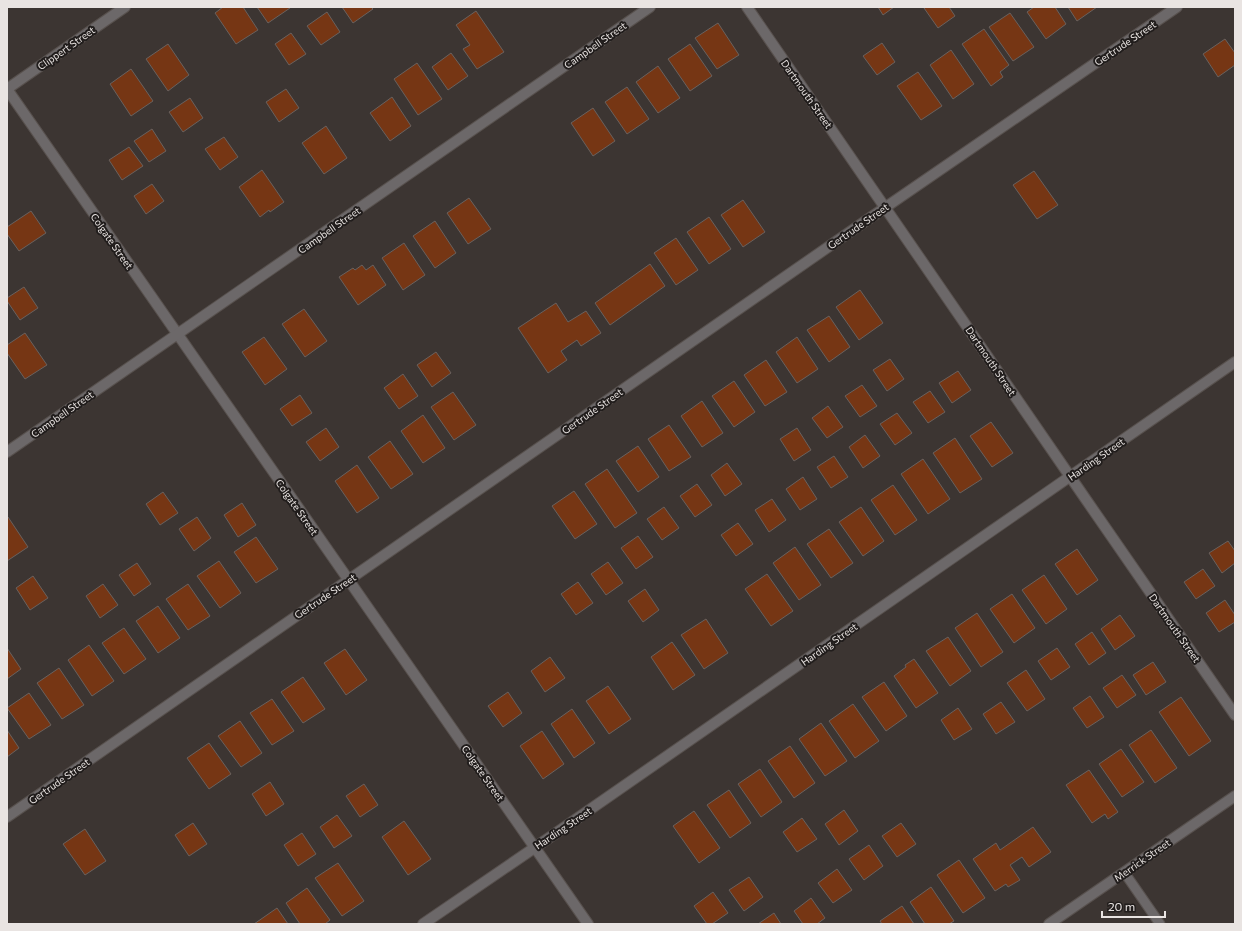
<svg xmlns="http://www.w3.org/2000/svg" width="1242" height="931" viewBox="0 0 1242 931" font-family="Commissioner,sans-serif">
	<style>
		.building { fill: #763614; stroke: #69615e }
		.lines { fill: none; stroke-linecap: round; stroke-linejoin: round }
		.service-casing { stroke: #58514e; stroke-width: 11 }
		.minor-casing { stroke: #58514e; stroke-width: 12 }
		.service { stroke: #6c6869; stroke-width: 9 }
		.minor { stroke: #6c6869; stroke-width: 10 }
		.labels { text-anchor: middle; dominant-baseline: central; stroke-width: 4; stroke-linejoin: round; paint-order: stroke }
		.street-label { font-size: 10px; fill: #e9e4e2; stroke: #211d1c }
	</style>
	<rect width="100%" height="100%" fill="#3c3532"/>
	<g class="building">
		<path d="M223,7H243L258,30L236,44L215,13Z"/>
		<path d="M257,7H289L290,8L268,23Z"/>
		<path d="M342,7H371L373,9L353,23Z"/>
		<path d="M878,7H894L883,15Z"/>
		<path d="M927,7H949L955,16L938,28L924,8Z"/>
		<path d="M1034,7H1055L1066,24L1046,39L1027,12Z"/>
		<path d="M1068,7H1097L1077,21Z"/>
		<path d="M476,11L504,52L477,69L463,49L470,45L456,25Z"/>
		<path d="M327,12L340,32L321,45L307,26Z"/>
		<path d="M1010,13L1034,47L1013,61L989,27Z"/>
		<path d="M718,23L739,55L717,69L695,38Z"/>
		<path d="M984,29L1009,65L1000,72L1003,77L991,86L962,44Z"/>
		<path d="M291,33L306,54L289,65L275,44Z"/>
		<path d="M1225,39L1235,53V65L1218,77L1203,54Z"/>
		<path d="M882,43L895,62L877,75L863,56Z"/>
		<path d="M168,44L189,75L168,91L146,59Z"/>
		<path d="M690,44L712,76L690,91L668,59Z"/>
		<path d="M951,50L974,84L953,99L930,65Z"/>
		<path d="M451,53L468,76L448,90L432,67Z"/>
		<path d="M417,63L442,99L418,115L394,79Z"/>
		<path d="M658,66L680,98L658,113L636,82Z"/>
		<path d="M131,69L153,101L131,116L110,84Z"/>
		<path d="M918,72L942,106L921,120L897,86Z"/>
		<path d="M627,87L649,119L627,134L605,102Z"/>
		<path d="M286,89L299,108L279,122L266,102Z"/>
		<path d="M392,97L411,126L390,141L370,113Z"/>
		<path d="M190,98L203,118L183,132L169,112Z"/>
		<path d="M593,108L615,141L593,156L571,123Z"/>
		<path d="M326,126L347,158L324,174L302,143Z"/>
		<path d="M152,129L166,151L149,162L134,141Z"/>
		<path d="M224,137L238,157L220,170L205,149Z"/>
		<path d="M129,147L143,166L122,180L109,160Z"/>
		<path d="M262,170L284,202L270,212L269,210L260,217L239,187Z"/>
		<path d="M1034,171L1058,205L1037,219L1013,185Z"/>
		<path d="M152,184L164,201L146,214L134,196Z"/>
		<path d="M469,198L491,229L468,244L447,213Z"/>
		<path d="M743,200L765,232L743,247L721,215Z"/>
		<path d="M31,211L46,233L19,251L7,234V227Z"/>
		<path d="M709,217L731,249L709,264L687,232Z"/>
		<path d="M435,221L456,253L435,268L413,236Z"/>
		<path d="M676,238L698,270L676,285L654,253Z"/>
		<path d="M404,243L425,275L403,290L382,258Z"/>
		<path d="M650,264L665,286L610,325L595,303Z"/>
		<path d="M362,265L366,270L373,265L386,285L358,305L339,277L353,268L355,270Z"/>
		<path d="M24,287L38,308L20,320L7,301V298Z"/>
		<path d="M860,290L883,323L859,340L836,307Z"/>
		<path d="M556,303L568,322L586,311L601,333L581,346L577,340L561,351L567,360L548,373L518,328Z"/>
		<path d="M304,309L327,341L305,357L282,324Z"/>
		<path d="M829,316L850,347L829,362L807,330Z"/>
		<path d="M25,333L47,365L25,379L7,353V345Z"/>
		<path d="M264,337L287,369L265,385L242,352Z"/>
		<path d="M797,337L818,369L797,383L776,352Z"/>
		<path d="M436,352L451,373L432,387L417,365Z"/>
		<path d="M890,359L904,379L887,391L873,370Z"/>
		<path d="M766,360L787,392L765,406L744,375Z"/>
		<path d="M958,371L971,390L952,403L939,383Z"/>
		<path d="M403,374L418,396L399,409L384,388Z"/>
		<path d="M734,381L755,412L734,427L712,396Z"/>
		<path d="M862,385L877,406L860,417L845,396Z"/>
		<path d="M930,391L945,412L928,423L913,402Z"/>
		<path d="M453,392L476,425L454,440L431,407Z"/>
		<path d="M300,395L312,413L292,426L280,409Z"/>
		<path d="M702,401L723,433L702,447L681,416Z"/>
		<path d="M828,406L843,427L827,438L812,418Z"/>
		<path d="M897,413L912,433L895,445L880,424Z"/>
		<path d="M423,415L445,448L423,463L401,431Z"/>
		<path d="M991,422L1013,453L992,467L970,436Z"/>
		<path d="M669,425L691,457L669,471L648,439Z"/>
		<path d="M326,428L339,447L320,461L306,442Z"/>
		<path d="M797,428L811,450L794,461L780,439Z"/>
		<path d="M865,435L880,456L863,468L849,447Z"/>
		<path d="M955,438L982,479L960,493L933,453Z"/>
		<path d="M390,441L413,474L391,489L368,457Z"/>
		<path d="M638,446L659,477L638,492L616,461Z"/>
		<path d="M834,456L848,477L831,488L817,467Z"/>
		<path d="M923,459L950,499L928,514L901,474Z"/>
		<path d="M727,463L742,484L725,496L711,475Z"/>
		<path d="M357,465L379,498L357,513L335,481Z"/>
		<path d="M607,469L637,513L615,528L585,484Z"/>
		<path d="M803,477L817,499L800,510L786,489Z"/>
		<path d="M697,484L712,505L695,517L680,496Z"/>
		<path d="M893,485L917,520L895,535L871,500Z"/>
		<path d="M574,491L597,524L575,539L552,506Z"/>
		<path d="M163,492L178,513L160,525L146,504Z"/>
		<path d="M772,499L786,520L769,532L755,510Z"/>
		<path d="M242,503L256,525L238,537L224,515Z"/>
		<path d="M664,507L679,528L662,540L647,519Z"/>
		<path d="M861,507L884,541L863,556L839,522Z"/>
		<path d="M8,517L28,547L7,561V518Z"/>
		<path d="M197,517L211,538L194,551L179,529Z"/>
		<path d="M738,523L753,544L736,556L721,535Z"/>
		<path d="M829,529L853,563L831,578L807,544Z"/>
		<path d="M638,536L653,557L636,569L621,548Z"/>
		<path d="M256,537L278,569L256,583L234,552Z"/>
		<path d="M1228,541L1235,551V563L1222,573L1209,553Z"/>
		<path d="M795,547L821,585L799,600L773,563Z"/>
		<path d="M1077,549L1098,580L1077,595L1055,564Z"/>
		<path d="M219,561L241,593L220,608L197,576Z"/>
		<path d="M608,562L623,583L606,595L591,574Z"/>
		<path d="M137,563L151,584L134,596L119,575Z"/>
		<path d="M1203,569L1215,586L1196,599L1184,582Z"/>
		<path d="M767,574L793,611L771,626L745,589Z"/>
		<path d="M1044,575L1067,609L1046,624L1022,590Z"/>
		<path d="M33,576L48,598L30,610L16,588Z"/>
		<path d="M578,582L593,603L576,615L561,594Z"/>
		<path d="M103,584L118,605L100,618L86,596Z"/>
		<path d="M188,584L210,616L188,630L166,599Z"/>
		<path d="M645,589L659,610L643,622L628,601Z"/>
		<path d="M1012,594L1035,628L1014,643L990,609Z"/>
		<path d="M1225,600L1235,615V622L1219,632L1206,613Z"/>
		<path d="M158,606L180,638L158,653L136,621Z"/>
		<path d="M977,613L1003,652L981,667L955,628Z"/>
		<path d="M1120,615L1135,636L1115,650L1101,629Z"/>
		<path d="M706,619L728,653L704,669L681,635Z"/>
		<path d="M124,628L146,659L124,674L102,643Z"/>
		<path d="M1092,632L1106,653L1089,665L1075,644Z"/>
		<path d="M948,637L971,671L950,686L926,651Z"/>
		<path d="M672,642L695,675L673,690L651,657Z"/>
		<path d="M89,645L114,681L92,696L68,660Z"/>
		<path d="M7,648L21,669L7,679Z"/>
		<path d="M1057,648L1070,667L1051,680L1038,661Z"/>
		<path d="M345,649L367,680L346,695L324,663Z"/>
		<path d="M550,657L565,678L545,692L531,671Z"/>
		<path d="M914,659L938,693L916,708L894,676L906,667L905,665Z"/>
		<path d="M1153,662L1166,682L1146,695L1133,675Z"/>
		<path d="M59,668L84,705L62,719L37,683Z"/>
		<path d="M1026,670L1045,699L1027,711L1007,683Z"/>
		<path d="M1122,675L1136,695L1117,708L1103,688Z"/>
		<path d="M303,677L325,709L303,723L281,692Z"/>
		<path d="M884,682L907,716L886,731L862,697Z"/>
		<path d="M608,686L631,719L609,734L586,701Z"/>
		<path d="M508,692L522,713L503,727L488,706Z"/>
		<path d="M29,693L51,725L29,739L7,708Z"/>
		<path d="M1090,696L1104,717L1087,728L1073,708Z"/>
		<path d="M1181,697L1211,741L1189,756L1159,712Z"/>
		<path d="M272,699L294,731L272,745L250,713Z"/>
		<path d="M1001,702L1015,722L996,734L983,714Z"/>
		<path d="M853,704L879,741L855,758L829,721Z"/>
		<path d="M958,708L972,729L954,740L941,720Z"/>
		<path d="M572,709L595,743L574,758L551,724Z"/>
		<path d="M240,721L262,753L241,767L218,736Z"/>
		<path d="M821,723L847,761L825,776L799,739Z"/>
		<path d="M7,730L19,748L7,757Z"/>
		<path d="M1151,730L1177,768L1155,783L1129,745Z"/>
		<path d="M542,731L564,764L543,779L520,746Z"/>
		<path d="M209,743L231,774L209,789L187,758Z"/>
		<path d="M790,746L815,783L794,798L768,761Z"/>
		<path d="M1121,749L1144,782L1122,797L1099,764Z"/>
		<path d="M760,769L782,802L761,817L738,784Z"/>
		<path d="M1089,770L1118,812L1108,819L1105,814L1092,823L1066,785Z"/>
		<path d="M270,782L284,804L266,816L252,794Z"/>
		<path d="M364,784L378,805L360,817L346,796Z"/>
		<path d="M729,790L751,823L730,838L707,805Z"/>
		<path d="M844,810L858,831L839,845L825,824Z"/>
		<path d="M694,811L720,848L699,863L673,826Z"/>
		<path d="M337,815L352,836L334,848L320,827Z"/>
		<path d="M802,818L817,839L797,852L783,832Z"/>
		<path d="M404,821L431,859L408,875L382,837Z"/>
		<path d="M193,823L207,844L189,856L175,835Z"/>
		<path d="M901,823L916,844L897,857L882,836Z"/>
		<path d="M1033,827L1051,852L1029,867L1022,857L1010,865L1020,880L1008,887L1006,884L995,891L973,859L996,843L1000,850Z"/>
		<path d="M85,829L106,861L85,875L63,844Z"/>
		<path d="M302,833L316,854L298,866L284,845Z"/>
		<path d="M869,845L883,866L864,880L849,859Z"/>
		<path d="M959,860L985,898L963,913L937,875Z"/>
		<path d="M338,863L364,901L342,916L315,878Z"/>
		<path d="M837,869L852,890L833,903L818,883Z"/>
		<path d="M749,877L763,897L744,911L729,890Z"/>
		<path d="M931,887L954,921L949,924H925L910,902Z"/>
		<path d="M307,888L330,920L325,924H300L286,903Z"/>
		<path d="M713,892L728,913L712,924H707L694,906Z"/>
		<path d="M811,898L825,918L817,924H803L794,911Z"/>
		<path d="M902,906L914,924H882L880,921Z"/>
		<path d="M277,908L288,924H254Z"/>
		<path d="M774,913L781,924H758Z"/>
	</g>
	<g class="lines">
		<defs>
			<path id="service" d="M1124,872L1160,924"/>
			<g id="minor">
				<path d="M747,7L1087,501L1235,715"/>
				<path d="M7,89L588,924"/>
				<path d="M7,89L125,7"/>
				<path d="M7,452L650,7"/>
				<path d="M7,817L867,220L1177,7"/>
				<path d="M423,924L559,831L1235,362"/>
				<path d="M1049,924L1235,796"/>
			</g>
		</defs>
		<use href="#service" class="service-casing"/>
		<use href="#minor" class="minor-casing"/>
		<use href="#service" class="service"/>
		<use href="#minor" class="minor"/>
	</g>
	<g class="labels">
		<g class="street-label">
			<text transform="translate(1125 43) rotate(-34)">Gertrude Street</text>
			<text transform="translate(595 45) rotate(-35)">Campbell Street</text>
			<text transform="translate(66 48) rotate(-35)">Clippert Street</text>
			<text transform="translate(807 94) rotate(55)">Dartmouth Street</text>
			<text transform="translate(858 226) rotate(-35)">Gertrude Street</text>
			<text transform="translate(329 230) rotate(-35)">Campbell Street</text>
			<text transform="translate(112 241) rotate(55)">Colgate Street</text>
			<text transform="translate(991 361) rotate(56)">Dartmouth Street</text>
			<text transform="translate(592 411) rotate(-35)">Gertrude Street</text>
			<text transform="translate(62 414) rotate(-35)">Campbell Street</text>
			<text transform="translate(1096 459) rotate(-35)">Harding Street</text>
			<text transform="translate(297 507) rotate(55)">Colgate Street</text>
			<text transform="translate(325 596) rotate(-34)">Gertrude Street</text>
			<text transform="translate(1175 628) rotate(55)">Dartmouth Street</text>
			<text transform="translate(829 644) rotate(-35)">Harding Street</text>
			<text transform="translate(483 773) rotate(55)">Colgate Street</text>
			<text transform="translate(59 781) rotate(-35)">Gertrude Street</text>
			<text transform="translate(563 828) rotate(-34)">Harding Street</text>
			<text transform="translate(1142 860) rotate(-35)">Merrick Street</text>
		</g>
	</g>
	<rect width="1242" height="931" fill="none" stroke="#e9e4e2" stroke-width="16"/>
	<path d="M1102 911v6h63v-6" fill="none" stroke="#e9e4e2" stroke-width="2"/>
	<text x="1108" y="911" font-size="12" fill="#e9e4e2" stroke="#211d1c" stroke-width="3" paint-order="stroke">20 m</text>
</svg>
